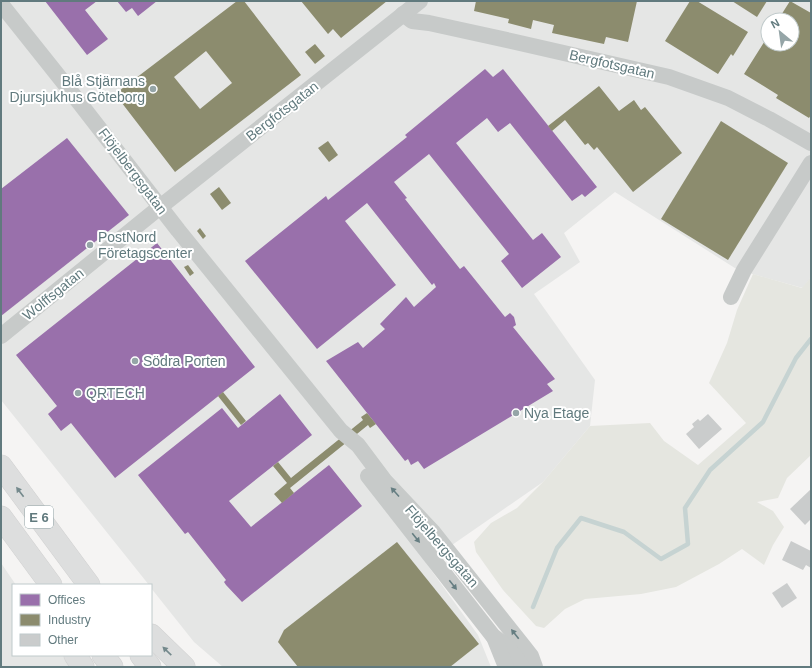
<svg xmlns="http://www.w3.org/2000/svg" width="812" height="668" viewBox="0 0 812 668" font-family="Arial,sans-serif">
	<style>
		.built { fill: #e5e6e5; fill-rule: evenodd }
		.green { fill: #e5e6e0 }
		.offices { fill: #9970ab }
		.industry { fill: #8c8c6e; fill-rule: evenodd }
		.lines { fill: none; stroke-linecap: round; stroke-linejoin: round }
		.stream { stroke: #c6d3d2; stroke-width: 4.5 }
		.building { fill: #cacccc }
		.highway-casing { stroke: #d1d1d1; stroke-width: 23 }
		.street { stroke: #c7cac9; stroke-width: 16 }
		.highway { stroke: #dddede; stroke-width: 22 }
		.oneway { fill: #74898c }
		.oneway2 { fill: #667e82 }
		.poi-dot { fill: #95a5a7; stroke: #fff; stroke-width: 1.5 }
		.labels { text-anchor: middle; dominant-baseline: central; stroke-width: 4; stroke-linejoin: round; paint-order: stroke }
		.shield { fill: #fff; stroke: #90a2a5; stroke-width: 1 }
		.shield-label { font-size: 13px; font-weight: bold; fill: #617a7e }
		.street-label { font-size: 14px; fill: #617a7e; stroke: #fff }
		.poi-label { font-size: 14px; fill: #617a7e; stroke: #fff; text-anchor: start }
	</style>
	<rect width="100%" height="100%" fill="#f5f4f3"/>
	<g class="built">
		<path d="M1,1H811V277L803,288L738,270L615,192L564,233L580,262L534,294L595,380L590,426L543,482L426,563L478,635L491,667H223L194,642L151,588V585H149L1,400ZM768,20H792V44H768Z"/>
		<path d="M1,563L16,585H13V655H64L73,667H1Z"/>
	</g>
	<path class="green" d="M753,274L802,288L811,277V455L787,478L778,498L757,502L773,511L784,527L773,545L764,565L742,549L719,564L676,587L641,594L585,599L565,609L544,628L536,626L503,590L476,552L474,542L491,523L517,508L543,482L590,426L650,423L664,441L698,465L746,423L709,383L727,343L737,310Z"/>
	<g class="offices">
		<path d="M45,1H97L85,10L108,39L87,55Z"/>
		<path d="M117,1H157L138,16L132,8L126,12Z"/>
		<path d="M485,69L493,77L503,69L597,187L585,197L582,194L572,201L510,123L498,132L487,118L456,143L533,240L542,233L561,257L522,288L501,261L509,254L429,154L394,182L407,198L405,199L460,269L464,266L505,317L510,313L514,317L516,325L513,327L555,379L547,384L553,391L424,469L418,461L411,465L408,459L405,461L326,361L358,342L363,348L385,329L380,324L406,297L414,307L436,287L434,283L432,285L367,203L345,221L396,285L317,349L245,261L326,196L328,200L407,137L405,135Z"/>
		<path d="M67,138L129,215L1,316V189Z"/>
		<path d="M157,243L255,367L115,478L71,423L61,431L48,414L57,406L16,355Z"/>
		<path d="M280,394L312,435L229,501L251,527L329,465L362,506L242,602L226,585L224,582L226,580L188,532L185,534L138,475L222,408L238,428Z"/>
	</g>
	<g class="industry">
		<path d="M237,1H244L301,75L175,172L115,94ZM206,51L232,83L200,109L174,77Z"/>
		<path d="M301,1H387L341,38L333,29L328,34Z"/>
		<path d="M476,1H637L628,42L606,37L604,44L552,33L554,25L533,20L531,29L508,23L509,19L474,11Z"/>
		<path d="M690,1H697L748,32L733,56L731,54L718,74L665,41Z"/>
		<path d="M732,1H767L757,17Z"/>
		<path d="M790,1L811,13V115L809,118L776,98L778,95L744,74L768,36V44H792V20H778Z"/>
		<path d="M315,44L325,56L315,64L305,52Z"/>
		<path d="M599,86L619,111L634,100L641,110L645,107L682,153L633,192L597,147L594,150L588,143L585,145L565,120L552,131L548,126Z"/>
		<path d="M721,121L788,163L728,260L661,219Z"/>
		<path d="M328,141L338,155L329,162L318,148Z"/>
		<path d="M219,187L231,203L222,210L210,194Z"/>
		<path d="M200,228L206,236L203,239L197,231Z"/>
		<path d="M188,265L194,273L190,276L184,267Z"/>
		<path d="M223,392L246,421L241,425L218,396Z"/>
		<path d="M367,413L376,424L370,428L368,425L290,488L294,493L282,503L274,494L287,483L273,466L278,462L291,478L363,420L361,417Z"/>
		<path d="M397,542L479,644L450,667H298L278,642L284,630Z"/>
	</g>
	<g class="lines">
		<path class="stream" d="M533,607L557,548L581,518L624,532L661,559L688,544L685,508L710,470L763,422L796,358L811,339"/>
	</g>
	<g class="building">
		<path d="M708,414L722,429L699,449L686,434L694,427L692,424L698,419L700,421Z"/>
		<path d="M811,489V519L805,525L790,509Z"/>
		<path d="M791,541L811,551V568L806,565L803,570L782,560Z"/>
		<path d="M787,583L797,598L782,608L772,593Z"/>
	</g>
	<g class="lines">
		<defs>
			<g id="highway">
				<path d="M1,466L89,585"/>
				<path d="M1,517L51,585"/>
				<path d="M151,635L184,667"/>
				<path d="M75,655L83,667"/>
				<path d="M103,655L112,667"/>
				<path d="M141,655L150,667"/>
			</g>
		</defs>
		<use href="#highway" class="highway-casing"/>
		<g class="street">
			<path d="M1,4L68,88L178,230L341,431L358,445L385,481L433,532L524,647L531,656L535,667"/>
			<path d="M403,14L412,21L429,23L511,41L669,77L728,98L769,119L811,143"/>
			<path d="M731,297L744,270L811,163"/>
			<path d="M1,336L160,207L420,1"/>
			<path d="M368,476L493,636C505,645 515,653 522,667"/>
			<path d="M494,637L506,667"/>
		</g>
		<use href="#highway" class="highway"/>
	</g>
	<defs><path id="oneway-solid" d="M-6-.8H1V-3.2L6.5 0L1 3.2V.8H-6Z"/></defs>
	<g class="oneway">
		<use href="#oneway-solid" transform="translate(20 492) rotate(-127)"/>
		<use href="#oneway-solid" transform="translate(167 651) rotate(-136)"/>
	</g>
	<g class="oneway2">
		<use href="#oneway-solid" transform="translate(395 492) rotate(-132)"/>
		<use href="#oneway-solid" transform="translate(416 538) rotate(51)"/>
		<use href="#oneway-solid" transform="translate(453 585) rotate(52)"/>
		<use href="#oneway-solid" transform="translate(515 634) rotate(-128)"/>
	</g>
	<g class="poi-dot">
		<circle cx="153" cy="89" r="4"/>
		<circle cx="90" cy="245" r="4"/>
		<circle cx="135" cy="361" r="4"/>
		<circle cx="78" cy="393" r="4"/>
		<circle cx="516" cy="413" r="4"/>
	</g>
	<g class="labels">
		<rect class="shield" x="25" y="506" width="28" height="22" rx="3"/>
		<g class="shield-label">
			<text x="39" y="517">E 6</text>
		</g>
		<g class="street-label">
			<text transform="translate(612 64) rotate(13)">Bergfotsgatan</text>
			<text transform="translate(282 111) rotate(-38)">Bergfotsgatan</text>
			<text transform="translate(133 171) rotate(53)">Flöjelbergsgatan</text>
			<text transform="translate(53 294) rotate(-39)">Wolffsgatan</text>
			<text transform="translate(442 546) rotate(49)">Flöjelbergsgatan</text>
		</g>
		<g class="poi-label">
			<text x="145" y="81" text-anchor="end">Blå Stjärnans<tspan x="145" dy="16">Djursjukhus Göteborg</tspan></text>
			<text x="98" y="237">PostNord<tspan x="98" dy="16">Företagscenter</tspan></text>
			<text x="143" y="361">Södra Porten</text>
			<text x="86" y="393">QRTECH</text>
			<text x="524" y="413">Nya Etage</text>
		</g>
	</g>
	<rect width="812" height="668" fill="none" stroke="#617a7e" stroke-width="4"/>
	<rect x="12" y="584" width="140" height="72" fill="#ffffff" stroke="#c0cacb"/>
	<rect x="20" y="594" width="20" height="12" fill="#9970ab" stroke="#c0cacb"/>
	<text x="48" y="604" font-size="12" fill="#617a7e">Offices</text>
	<rect x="20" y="614" width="20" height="12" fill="#8c8c6e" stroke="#c0cacb"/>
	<text x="48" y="624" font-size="12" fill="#617a7e">Industry</text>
	<rect x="20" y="634" width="20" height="12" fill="#cacccc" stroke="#c0cacb"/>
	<text x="48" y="644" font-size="12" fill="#617a7e">Other</text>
	<g transform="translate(780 32) rotate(331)"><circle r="19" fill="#ffffff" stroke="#c0cacb"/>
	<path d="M0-3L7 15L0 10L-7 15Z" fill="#95a5a7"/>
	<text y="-6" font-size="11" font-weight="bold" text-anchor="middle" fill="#617a7e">N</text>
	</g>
</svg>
